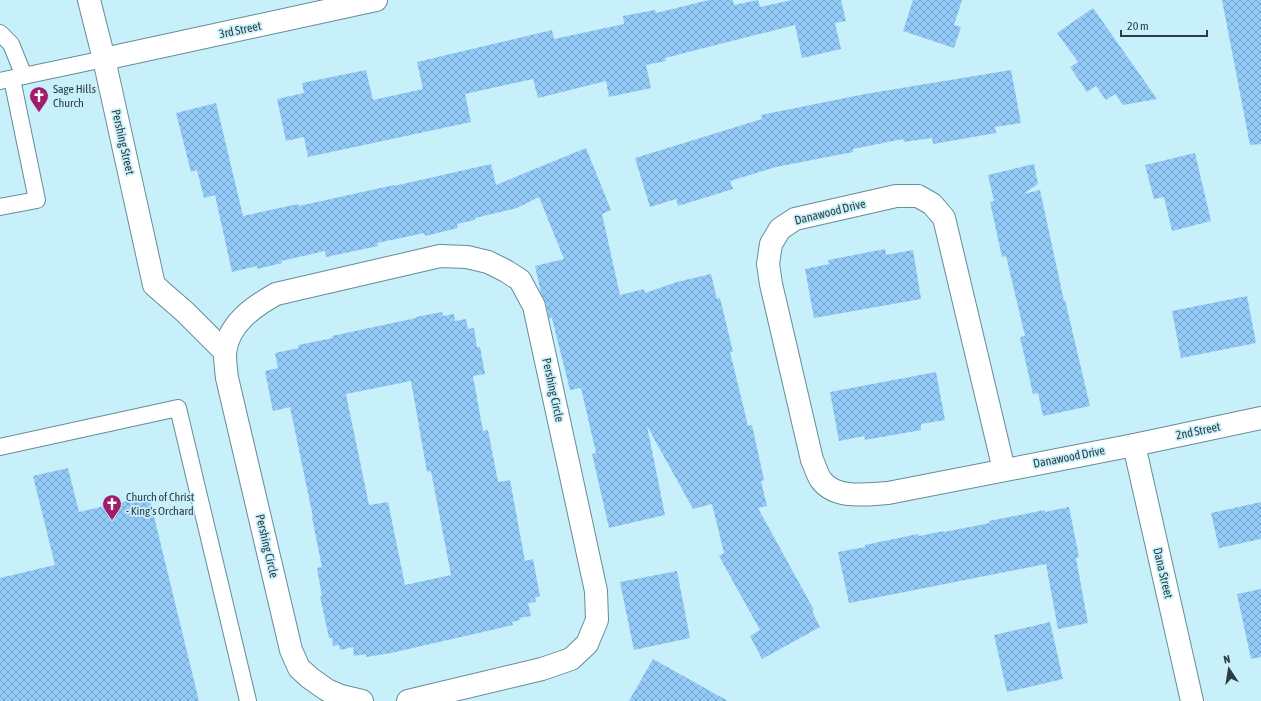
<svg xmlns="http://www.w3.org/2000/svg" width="1261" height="701" viewBox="0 0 1261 701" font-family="'Asap Condensed',sans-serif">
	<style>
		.building { fill: url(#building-cross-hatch); fill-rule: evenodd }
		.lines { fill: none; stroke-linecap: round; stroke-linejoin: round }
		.service-casing { stroke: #668c97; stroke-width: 18 }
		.minor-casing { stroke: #668c97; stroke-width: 24 }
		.service { stroke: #fff; stroke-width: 16 }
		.minor { stroke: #fff; stroke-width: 22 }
		.labels { text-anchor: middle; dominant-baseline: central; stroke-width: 3.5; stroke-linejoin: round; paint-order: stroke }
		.street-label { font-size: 12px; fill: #2c3c41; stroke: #c7f0fb }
		.poi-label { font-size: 12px; fill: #2c3c41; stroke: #c7f0fb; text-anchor: start }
	</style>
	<defs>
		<pattern id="building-cross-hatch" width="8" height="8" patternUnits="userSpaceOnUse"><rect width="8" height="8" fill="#93caf7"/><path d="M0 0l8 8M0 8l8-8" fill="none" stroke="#78a5ca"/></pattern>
	</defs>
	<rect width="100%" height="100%" fill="#c7f0fb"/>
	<g class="building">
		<path d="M709,0H733L734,5L758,0L760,7L792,0H841L846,21L835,23L841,49L802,58L795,25L665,58L666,61L646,65L651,88L609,97L606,81L538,98L533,79L465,94L471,122L308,157L304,137L286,141L277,99L304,93L302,83L366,70L373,100L423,89L417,62L552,30L554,39L624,24L623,16L655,10L656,13Z"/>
		<path d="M913,0H962L954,25L961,27L954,48L903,31Z"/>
		<path d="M1222,0H1261V144L1250,145Z"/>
		<path d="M1093,8L1157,99L1123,105L1115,94L1106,100L1096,86L1087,92L1070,67L1078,62L1057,33Z"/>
		<path d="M1011,70L1021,123L995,127L996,133L933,144L932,138L904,142L903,139L853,149V152L776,167L730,181L733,189L678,206L676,199L650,207L635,158L762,119L761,115L865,94Z"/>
		<path d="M216,103L243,216L298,204L299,206L394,185V186L491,164L496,185L586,148L611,210L602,214L620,295L644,289L645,293L677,282L711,274L717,299L720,298L733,352H730L748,426L752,425L764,480L761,481L767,506L758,508L814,610L812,611L820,627L762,659L750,636L760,630L719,556L724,553L712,504L693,509L647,426L665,515L609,528L592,454L596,453L581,388L570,390L552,318H549L546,303L541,293L535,266L564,259L539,197L517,208L475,218V220L457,224L458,228L425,236L424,233L377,243L378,246L326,257L325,251L281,261L282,263L257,269V266L232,272L215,195L204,198L197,170L191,172L176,113Z"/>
		<path d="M1195,153L1211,221L1172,231L1164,197L1154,199L1145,165Z"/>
		<path d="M1034,164L1038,184L1023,194L1040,190L1064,301L1065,300L1090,406L1043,416L1038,393L1033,394L1020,337L1025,336L1006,256L1002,257L990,202L994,201L988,175Z"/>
		<path d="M885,249L886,255L913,250L921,299L814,318L805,269L829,264L828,260Z"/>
		<path d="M1247,296L1256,343L1181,358L1172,311Z"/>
		<path d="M442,312L443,316L454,314L455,321L466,319L468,329L474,328L477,347H480L485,374L473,376L483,431L488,430L498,482L510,480L525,561L533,559L540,596L535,598L536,602L528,603L531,616L519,618L520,620L512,622L513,625L391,653L366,657V654L354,656L353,647L340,650L339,645L333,646L332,638H329L320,596H322L317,568L322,567L312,517H313L290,407L273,411L265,371L278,368L275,353L299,348L298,345L333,338L332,336L416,318V317ZM411,381L427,472L431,471L451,575L405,585L388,502L369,505L346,394Z"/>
		<path d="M936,372L945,420L921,424V430L865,440L864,436L839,441L830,392Z"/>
		<path d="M68,468L79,512L149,496L199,701H0V578L55,565L33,476Z"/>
		<path d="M1261,502V539L1219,548L1211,513Z"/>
		<path d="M1069,507L1079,557L1076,558L1088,623L1058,629L1046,564L849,603L838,552L865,547V545L918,534L919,536L944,531V532L990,523L989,521L1045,510V512Z"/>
		<path d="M677,571L690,638L634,650L620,582Z"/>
		<path d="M1261,589V657L1251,659L1237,594Z"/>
		<path d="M1050,622L1063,679L1007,692L994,635Z"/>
		<path d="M653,659L728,701H629Z"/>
	</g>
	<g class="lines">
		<defs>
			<g id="service">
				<path d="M0,33L11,44L24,76"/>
				<path d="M0,81L104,59"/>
				<path d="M0,207L37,200L12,79"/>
				<path d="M0,447L178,408L248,701"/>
			</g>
			<g id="minor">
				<path d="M89,0L104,59L154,285L185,312L225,352"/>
				<path d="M104,59L376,0"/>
				<path d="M1134,445L1192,701"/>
				<path d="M1004,470L944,218L932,204L918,196H896L795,219L780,229L771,244L768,264L771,284L812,460C815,466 817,474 821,480C836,500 867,494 888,493L1134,445L1261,418"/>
				<path d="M362,701L341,696L327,690L310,678L299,668L291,650L227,378C226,370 225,361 225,353C228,324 253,307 276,294L440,256L467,257L488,262L506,271L520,280L534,306L596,591L597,620L587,644L571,659L542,669L408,701"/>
			</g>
		</defs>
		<use href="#service" class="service-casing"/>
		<use href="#minor" class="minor-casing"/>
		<use href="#service" class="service"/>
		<use href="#minor" class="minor"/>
	</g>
	<defs>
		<symbol id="church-pin" viewBox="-11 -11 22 30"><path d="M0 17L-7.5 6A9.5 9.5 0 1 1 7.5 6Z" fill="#a21d69" stroke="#c7f0fb"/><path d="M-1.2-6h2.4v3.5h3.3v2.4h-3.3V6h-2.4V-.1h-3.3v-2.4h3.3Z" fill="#fff"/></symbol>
	</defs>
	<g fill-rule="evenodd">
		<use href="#church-pin" x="28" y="85" width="22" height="30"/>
		<use href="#church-pin" x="101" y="493" width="22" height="30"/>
	</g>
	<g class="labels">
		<g class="street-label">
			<text transform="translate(240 30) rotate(-12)">3rd Street</text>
			<text transform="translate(123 142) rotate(77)">Pershing Street</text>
			<text transform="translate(830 212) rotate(-14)">Danawood Drive</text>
			<text transform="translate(553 390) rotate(78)">Pershing Circle</text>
			<text transform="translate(1198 431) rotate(-12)">2nd Street</text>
			<text transform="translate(1069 457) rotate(-11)">Danawood Drive</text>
			<text transform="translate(267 546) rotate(77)">Pershing Circle</text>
			<text transform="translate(1163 573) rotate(77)">Dana Street</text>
		</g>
		<g class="poi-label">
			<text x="53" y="89">Sage Hills<tspan x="53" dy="14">Church</tspan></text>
			<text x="126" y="497">Church of Christ<tspan x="126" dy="14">- King's Orchard</tspan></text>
		</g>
	</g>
	<g transform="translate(1229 669) rotate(348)" stroke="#c7f0fb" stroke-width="3" paint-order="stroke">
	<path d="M0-3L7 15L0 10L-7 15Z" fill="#2c3c41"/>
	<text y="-6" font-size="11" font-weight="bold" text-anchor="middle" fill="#2c3c41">N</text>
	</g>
	<path d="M1121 30v6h86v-6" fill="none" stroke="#2c3c41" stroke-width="2"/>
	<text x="1127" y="30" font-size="12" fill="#2c3c41" stroke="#c7f0fb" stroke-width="3" paint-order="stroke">20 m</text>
</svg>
